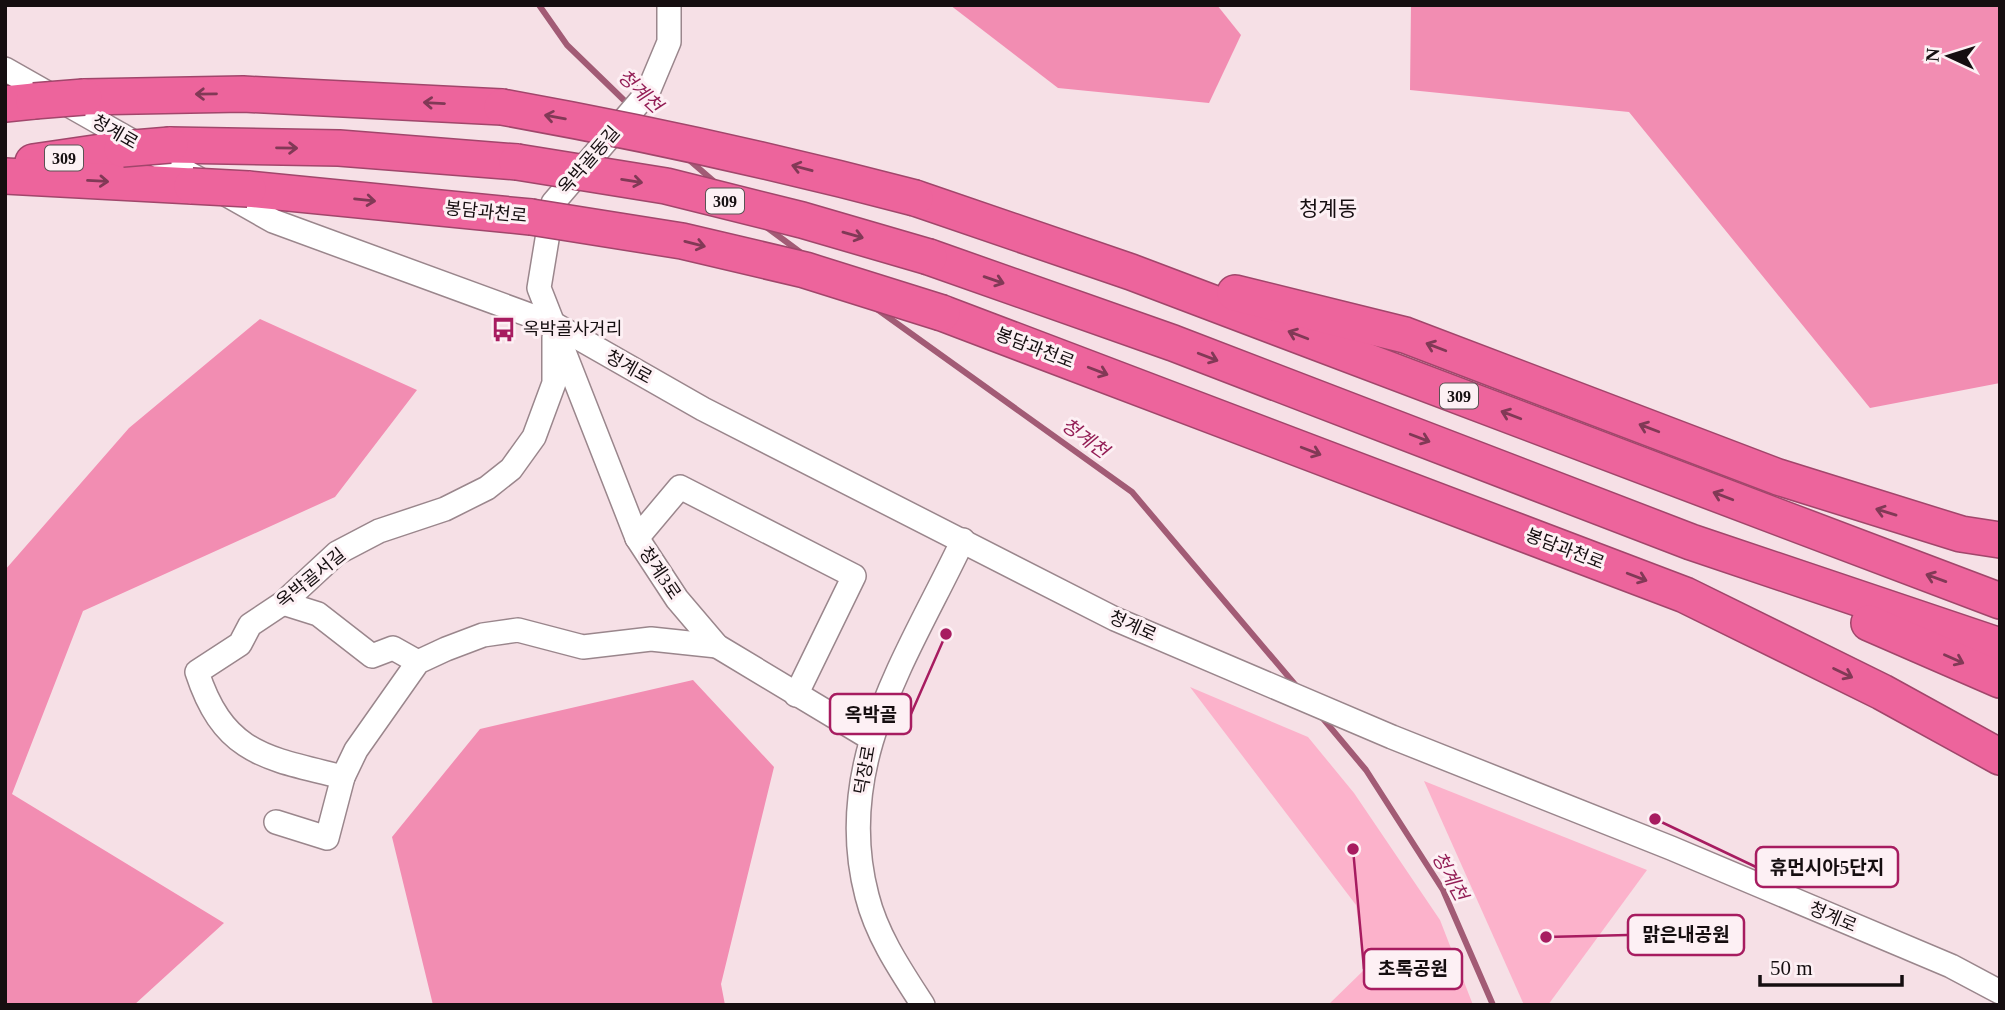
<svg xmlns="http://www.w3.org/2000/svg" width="2005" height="1010" viewBox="0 0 2005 1010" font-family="'Times New Roman','Noto Sans KR',serif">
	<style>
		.green { fill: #fcb2cb }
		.forest { fill: #f28db2 }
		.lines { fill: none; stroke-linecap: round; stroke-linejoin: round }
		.stream { stroke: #a25b75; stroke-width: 6 }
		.minor-casing { stroke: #9a868c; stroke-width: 26 }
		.highway-casing { stroke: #a1466b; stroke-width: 38 }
		.minor { stroke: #fff; stroke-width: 23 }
		.highway { stroke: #ed649c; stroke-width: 35 }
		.highway-bridge-casing { stroke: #a1466b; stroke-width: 38; stroke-linecap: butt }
		.highway-bridge { stroke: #ed649c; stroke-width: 35 }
		.oneway { stroke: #813956 }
		.labels { text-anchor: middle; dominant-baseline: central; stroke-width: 6; stroke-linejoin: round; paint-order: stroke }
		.shield { fill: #fdf0f4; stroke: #5b5254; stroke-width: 2 }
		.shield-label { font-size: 16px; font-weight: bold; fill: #150e10 }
		.street-label { font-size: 18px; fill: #150e10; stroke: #fdf0f4 }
		.poi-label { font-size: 18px; fill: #150e10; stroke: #fdf0f4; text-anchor: start }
		.water-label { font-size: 19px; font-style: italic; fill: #931d55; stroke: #fdf0f4 }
		.quarter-label { font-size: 21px; fill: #150e10; stroke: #fdf0f4 }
		.leader { fill: none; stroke: #a71c60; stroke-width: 2.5 }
		.callout-dot { fill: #a71c60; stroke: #fdf0f4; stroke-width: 2.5 }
		.callout { fill: #fdf0f4; stroke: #a71c60; stroke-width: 2.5 }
		.callout-label { font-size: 19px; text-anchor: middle; font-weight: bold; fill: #150e10 }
	</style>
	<rect width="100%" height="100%" fill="#f6e0e6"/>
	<g class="green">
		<path d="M1190,687L1308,737L1354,793L1440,920L1473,1005H1328L1365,969L1356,905Z"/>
		<path d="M1424,781L1647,870L1548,1005H1524Z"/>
	</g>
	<g class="forest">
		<path d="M950,5H1217L1241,35L1209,103L1058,88Z"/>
		<path d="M1411,5H2000V383L1870,408L1629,112L1410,90Z"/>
		<path d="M260,319L417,390L335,497L83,611L12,794L224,923L134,1005H5V570L129,428Z"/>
		<path d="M693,680L774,767L721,984L725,1005H433L392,837L480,729Z"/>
	</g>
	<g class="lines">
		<g class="stream">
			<path d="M539,5L567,45L631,107"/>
			<path d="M688,159L717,184"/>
			<path d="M765,226L804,255"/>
			<path d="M874,307L1132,492L1298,688"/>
			<path d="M1320,715L1366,770L1443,890L1493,1005"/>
		</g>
		<defs>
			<g id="minor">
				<path d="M669,5V42L648,92L553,203L539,288L637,538L677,599L717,646L870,738"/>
				<path d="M5,69L273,221L554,324L703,409L1115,619L1392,737L1671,848L1951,966L2000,992"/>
				<path d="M637,538L680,487L854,576L796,695"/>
				<path d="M283,603L318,614L372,656L393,648L418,662"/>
				<path d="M343,777C267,758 224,755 197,672L240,644L250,625L283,603L337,553L379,531L445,509L487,488L511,469L534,437L554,383V338"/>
				<path d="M276,822L327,838L343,777L356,750L418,662L446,649L483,635L518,630L583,647L651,639L717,646"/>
				<path d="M923,1005C901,971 877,936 867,896C832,763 908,656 963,540"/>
			</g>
			<g id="highway">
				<path d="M84,97L243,94L502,107"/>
				<path d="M5,104L34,101"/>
				<path d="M170,145L339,148L517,162"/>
				<path d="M33,162L122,149"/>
				<path d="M5,176L192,186"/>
				<path d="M248,189L531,217"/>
				<path d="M915,198L1131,272L2000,601"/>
				<path d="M929,257L1173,343L1691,542L2000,646"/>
				<path d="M1235,293L1405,335L1778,477L1961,534L2000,540"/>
				<path d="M942,313L1685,595L1882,692L2000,757"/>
				<path d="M1869,623L2000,680"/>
			</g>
		</defs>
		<use href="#minor" class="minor-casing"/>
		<use href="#highway" class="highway-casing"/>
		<use href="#minor" class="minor"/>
		<use href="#highway" class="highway"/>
		<defs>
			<g id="highway-bridge">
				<path d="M34,101L84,97"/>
				<path d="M502,107C641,132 778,162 915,198"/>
				<path d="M122,149L170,145"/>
				<path d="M517,162L666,186L802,220L929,257"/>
				<path d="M192,186L248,189"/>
				<path d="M531,217L682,241L805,270L942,313"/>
			</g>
		</defs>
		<use href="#highway-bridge" class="highway-bridge-casing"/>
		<use href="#highway-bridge" class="highway-bridge"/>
	</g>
	<defs><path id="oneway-shaft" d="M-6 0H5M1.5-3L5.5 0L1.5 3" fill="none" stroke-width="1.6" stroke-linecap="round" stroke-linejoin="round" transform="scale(1.75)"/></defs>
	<g class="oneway">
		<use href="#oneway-shaft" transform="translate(206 94) rotate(179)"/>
		<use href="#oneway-shaft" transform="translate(434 103) rotate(-177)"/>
		<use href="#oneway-shaft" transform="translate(555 117) rotate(-170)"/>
		<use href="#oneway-shaft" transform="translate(287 148) rotate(1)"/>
		<use href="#oneway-shaft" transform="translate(802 168) rotate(-165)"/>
		<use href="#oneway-shaft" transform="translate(98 181) rotate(3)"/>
		<use href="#oneway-shaft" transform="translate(632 181) rotate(9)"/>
		<use href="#oneway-shaft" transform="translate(365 200) rotate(6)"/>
		<use href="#oneway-shaft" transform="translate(853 235) rotate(16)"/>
		<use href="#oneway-shaft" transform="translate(695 244) rotate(14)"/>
		<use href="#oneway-shaft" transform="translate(994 280) rotate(19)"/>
		<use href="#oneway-shaft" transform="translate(1298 335) rotate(-159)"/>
		<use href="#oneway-shaft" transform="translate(1436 347) rotate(-159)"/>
		<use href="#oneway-shaft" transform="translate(1208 357) rotate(21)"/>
		<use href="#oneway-shaft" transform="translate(1098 371) rotate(21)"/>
		<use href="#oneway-shaft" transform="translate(1511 415) rotate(-159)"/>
		<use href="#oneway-shaft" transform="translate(1649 428) rotate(-159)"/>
		<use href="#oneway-shaft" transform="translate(1420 438) rotate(21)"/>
		<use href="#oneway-shaft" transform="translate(1311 451) rotate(21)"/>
		<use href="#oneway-shaft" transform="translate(1723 496) rotate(-159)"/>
		<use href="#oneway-shaft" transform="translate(1886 512) rotate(-163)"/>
		<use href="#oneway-shaft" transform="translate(1637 577) rotate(21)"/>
		<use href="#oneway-shaft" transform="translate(1936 578) rotate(-160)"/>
		<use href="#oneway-shaft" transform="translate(1954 659) rotate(24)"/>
		<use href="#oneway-shaft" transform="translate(1843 673) rotate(26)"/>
	</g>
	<defs>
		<symbol id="bus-bare" viewBox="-9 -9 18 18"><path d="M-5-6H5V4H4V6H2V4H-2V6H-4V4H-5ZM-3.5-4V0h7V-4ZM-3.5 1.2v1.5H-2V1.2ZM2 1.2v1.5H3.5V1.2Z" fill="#a71c60" stroke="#fdf0f4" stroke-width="2.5" paint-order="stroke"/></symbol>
	</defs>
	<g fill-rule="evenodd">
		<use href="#bus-bare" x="486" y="312" width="35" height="35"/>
	</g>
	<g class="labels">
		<g class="shield">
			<rect x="45" y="145.5" width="38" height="25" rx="5"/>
			<rect x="706" y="188.5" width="38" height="25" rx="5"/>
			<rect x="1440" y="383.5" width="38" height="25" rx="5"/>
		</g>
		<g class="shield-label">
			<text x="64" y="158">309</text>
			<text x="725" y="201">309</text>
			<text x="1459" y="396">309</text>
		</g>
		<g class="street-label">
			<text transform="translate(115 132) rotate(30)">청계로</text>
			<text transform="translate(589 160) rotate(-49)">옥박골동길</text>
			<text transform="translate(486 212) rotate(6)">봉담과천로</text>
			<text transform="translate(1035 348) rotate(21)">봉담과천로</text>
			<text transform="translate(629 367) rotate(29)">청계로</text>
			<text transform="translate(1565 549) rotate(21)">봉담과천로</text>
			<text transform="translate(660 573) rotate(56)">청계3로</text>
			<text transform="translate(311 578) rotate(-39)">옥박골서길</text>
			<text transform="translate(1133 626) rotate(24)">청계로</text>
			<text transform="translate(865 770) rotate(-80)">덕장로</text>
			<text transform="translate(1833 917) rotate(23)">청계로</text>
		</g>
		<g class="poi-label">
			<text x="523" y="329">옥박골사거리</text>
		</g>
		<g class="water-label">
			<text transform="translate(640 91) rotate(43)">청계천</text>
			<text transform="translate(1085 438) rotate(36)">청계천</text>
			<text transform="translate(1450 876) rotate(61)">청계천</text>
		</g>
		<g class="quarter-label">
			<text x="1328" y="209">청계동</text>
		</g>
	</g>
	<path class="leader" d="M946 634L911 714M1655 819L1756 867M1546 937L1628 935M1353 849L1364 969"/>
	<g class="callout-dot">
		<circle cx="946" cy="634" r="7"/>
		<circle cx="1655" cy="819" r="7"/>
		<circle cx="1546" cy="937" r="7"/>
		<circle cx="1353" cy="849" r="7"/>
	</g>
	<g class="callout">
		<rect x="830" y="694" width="81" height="40" rx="7"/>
		<rect x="1756" y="847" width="142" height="40" rx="7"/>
		<rect x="1628" y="915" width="116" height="40" rx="7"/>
		<rect x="1364" y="949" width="98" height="40" rx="7"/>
	</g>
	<g class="callout-label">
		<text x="871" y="721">옥박골</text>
		<text x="1827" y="874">휴먼시아5단지</text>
		<text x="1686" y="941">맑은내공원</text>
		<text x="1413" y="975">초록공원</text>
	</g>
	<rect width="2005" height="1010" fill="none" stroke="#150e10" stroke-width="14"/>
	<g transform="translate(1949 56) rotate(274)" stroke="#fdf0f4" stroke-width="5" paint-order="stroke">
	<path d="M0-5L12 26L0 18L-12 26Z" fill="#150e10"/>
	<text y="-10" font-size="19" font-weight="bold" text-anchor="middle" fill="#150e10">N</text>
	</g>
	<path d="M1760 975v10h142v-10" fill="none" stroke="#150e10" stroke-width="3.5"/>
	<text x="1770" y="975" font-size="21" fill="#150e10" stroke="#fdf0f4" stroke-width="5" paint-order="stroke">50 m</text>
</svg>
